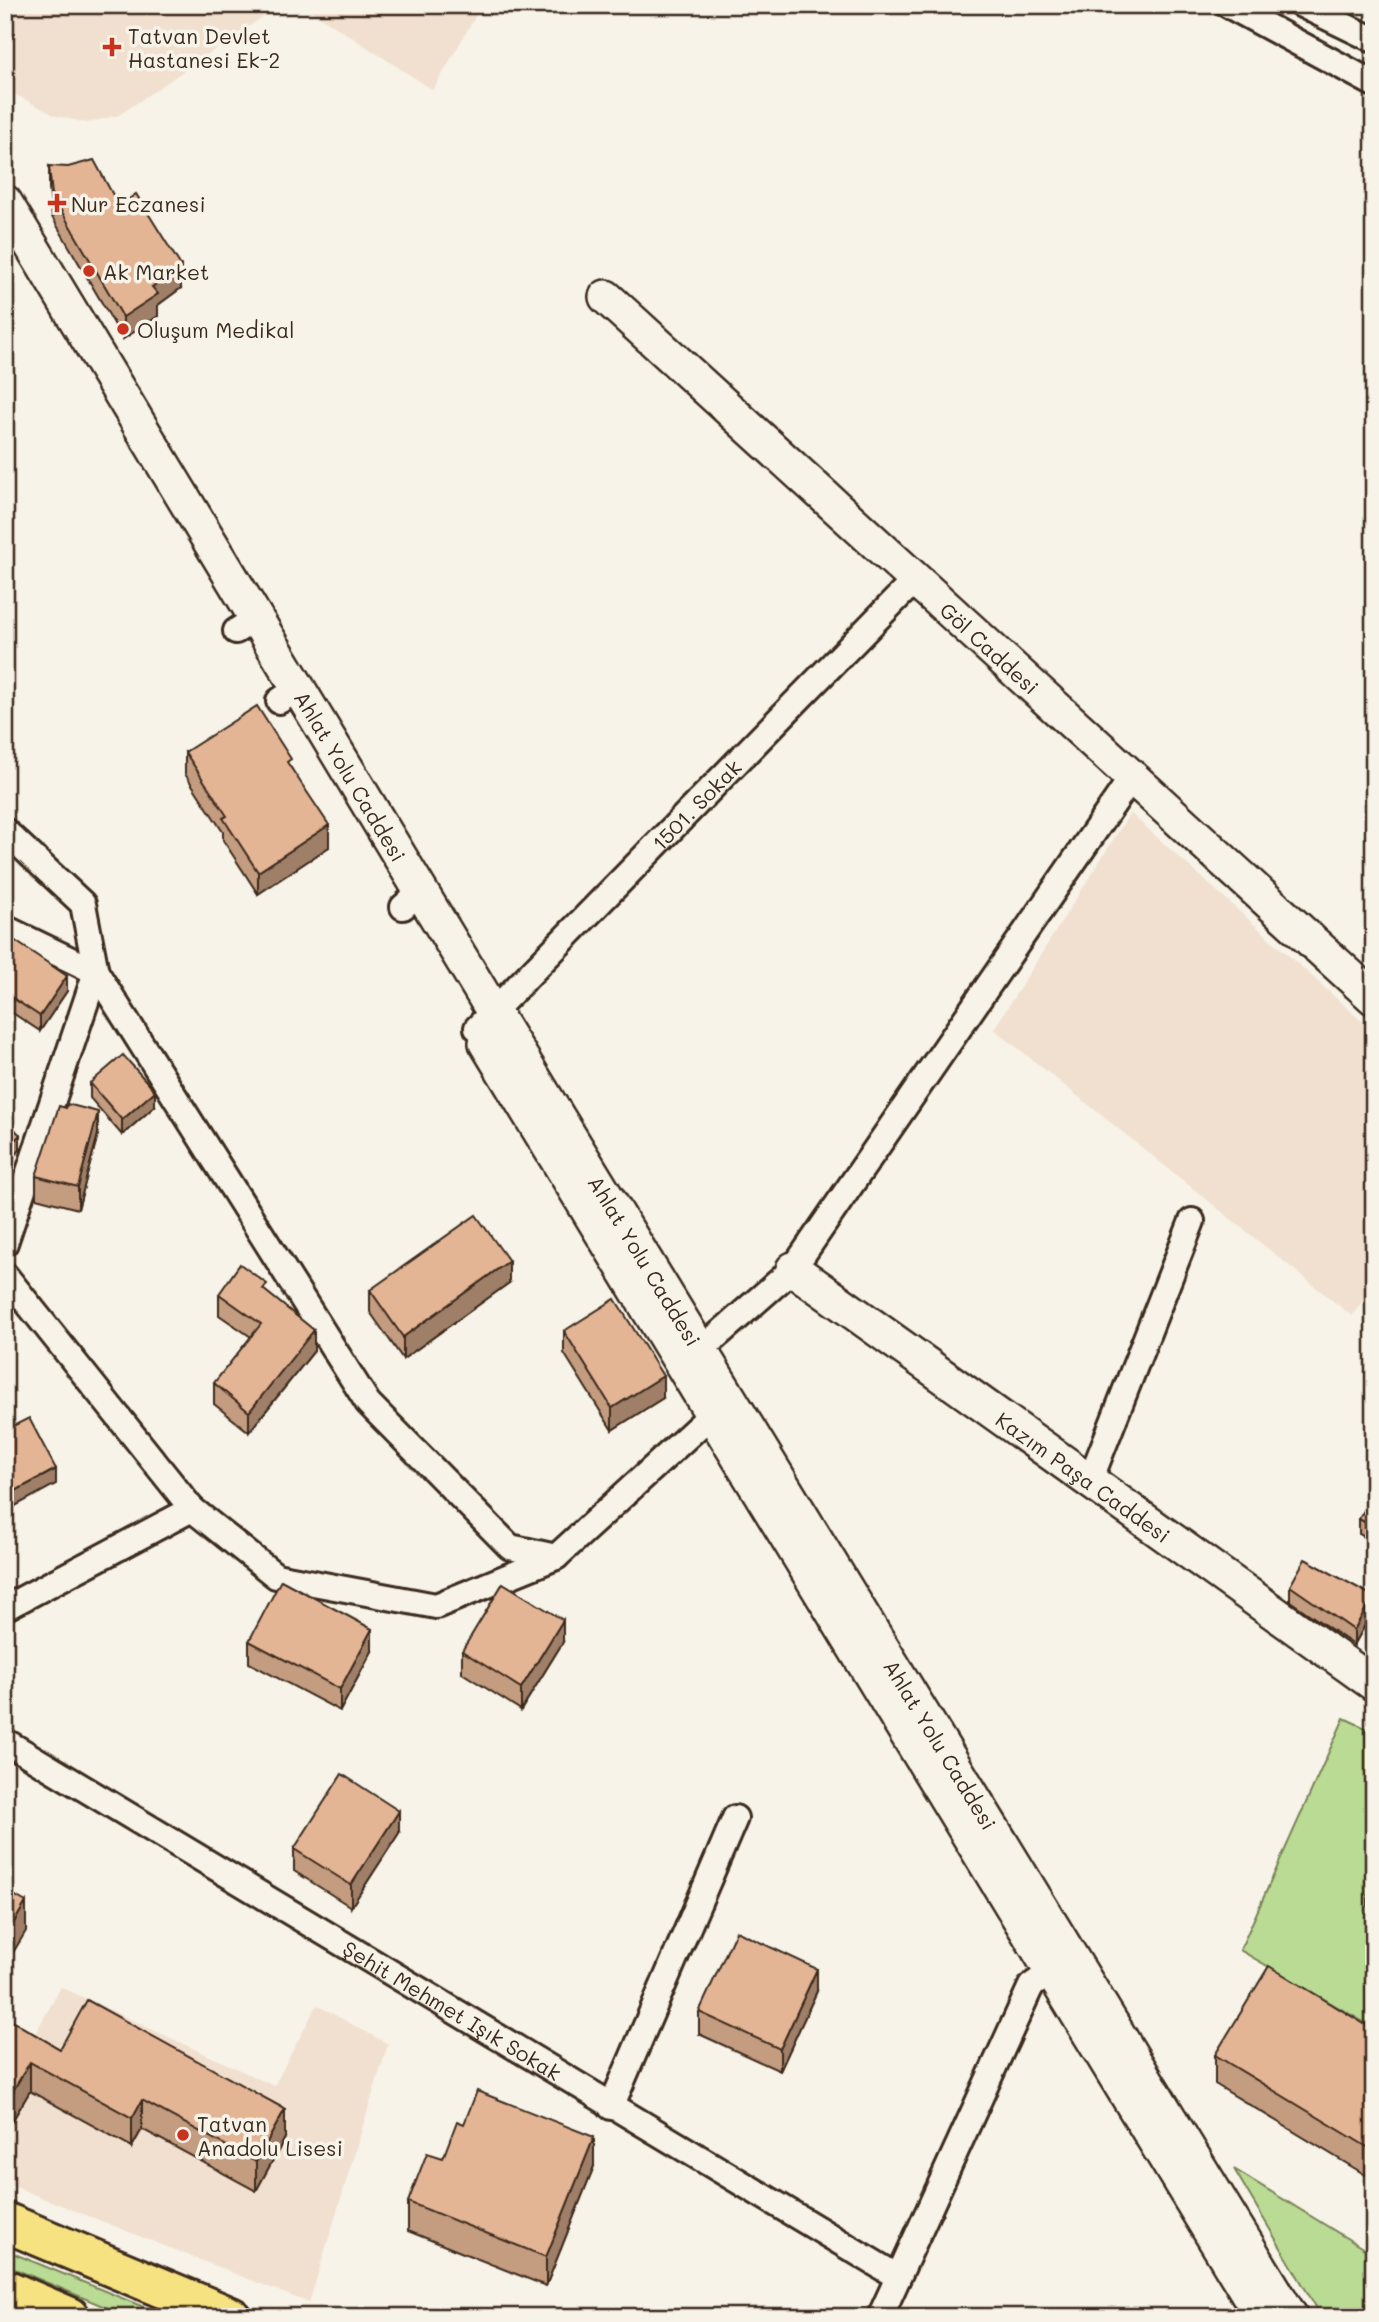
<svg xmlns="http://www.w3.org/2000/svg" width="1379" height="2322" viewBox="0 0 1379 2322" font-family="Mali,sans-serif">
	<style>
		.built { fill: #f1e0cf }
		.green { fill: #b9db94; stroke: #7a8259; stroke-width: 2 }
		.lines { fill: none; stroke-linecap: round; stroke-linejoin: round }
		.street-casing { stroke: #3b2a1e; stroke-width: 30 }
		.secondary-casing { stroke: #3b2a1e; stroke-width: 38 }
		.highway-casing { stroke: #3b2a1e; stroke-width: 44 }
		.street { stroke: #f7f3e8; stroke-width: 24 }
		.secondary { stroke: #f7f3e8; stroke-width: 33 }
		.highway { stroke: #f7e281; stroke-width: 38 }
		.wall { fill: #c49c80; stroke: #3b2a1e; stroke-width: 2 }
		.shaded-wall { fill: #a07f68; stroke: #3b2a1e; stroke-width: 2 }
		.building { fill: #e4b595; stroke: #3b2a1e; stroke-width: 2 }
		.poi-dot { fill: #c8321e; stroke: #f7f3e8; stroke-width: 2.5 }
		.labels { text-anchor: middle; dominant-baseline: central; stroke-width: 7; stroke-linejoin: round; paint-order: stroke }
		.poi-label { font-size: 21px; fill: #3b2a1e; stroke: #f7f3e8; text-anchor: start }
		.street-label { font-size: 21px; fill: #3b2a1e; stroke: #f7f3e8 }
	</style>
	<rect width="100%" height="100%" fill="#f7f3e8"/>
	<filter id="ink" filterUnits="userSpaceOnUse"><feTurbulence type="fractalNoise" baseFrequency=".0143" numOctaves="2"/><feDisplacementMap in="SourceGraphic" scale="14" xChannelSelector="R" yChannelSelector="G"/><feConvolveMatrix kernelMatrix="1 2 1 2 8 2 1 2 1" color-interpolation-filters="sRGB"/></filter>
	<g filter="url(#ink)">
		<g class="built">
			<path d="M5,5H280L119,115L87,123L56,116L5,89Z"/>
			<path d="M302,5H482L433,90Z"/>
			<path d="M1130,813L1374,1032V1285L1352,1316L994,1029Z"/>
			<path d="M61,1987L274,2086L317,2005L388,2044L309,2303L5,2183V2088Z"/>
		</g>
		<g class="green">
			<path d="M1344,1718L1374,1732V2028L1240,1950Z"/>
			<path d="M1234,2169L1374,2255V2317H1322Z"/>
			<path d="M5,2250L168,2317H129L5,2265Z"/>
		</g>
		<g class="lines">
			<defs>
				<g id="street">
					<path d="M1228,5L1374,84"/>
					<path d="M1302,5L1374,40"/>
					<path d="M236,631L256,618"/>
					<path d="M279,701L298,688"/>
					<path d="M5,831L83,904L96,972L368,1403L510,1547L556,1557"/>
					<path d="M403,907L421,891"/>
					<path d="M5,928L96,972L5,1243"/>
					<path id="s1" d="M477,1028L915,580"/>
					<path d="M5,1275L192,1509L276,1576L436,1606L556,1557L724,1403"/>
					<path d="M687,1362L793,1269L1132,777"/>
					<path d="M1089,1483L1192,1221"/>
					<path d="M5,1608L192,1509"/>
					<path id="s2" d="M5,1741L898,2277"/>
					<path d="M611,2107L735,1818"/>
					<path d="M880,2317L1031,1986L1066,1962"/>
				</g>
				<g id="secondary">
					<path id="s3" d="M5,202L493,1011L1291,2317"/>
					<path id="s4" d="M606,297L1374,998"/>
					<path d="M486,1043L1262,2317"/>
					<path id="s5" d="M793,1269L1374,1684"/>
				</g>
				<g id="highway">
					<path d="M5,2222L231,2317"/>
					<path d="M5,2289L70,2317"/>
				</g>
			</defs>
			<use href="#street" class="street-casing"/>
			<use href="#secondary" class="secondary-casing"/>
			<use href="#highway" class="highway-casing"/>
			<use href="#street" class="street"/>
			<use href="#secondary" class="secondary"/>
			<use href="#highway" class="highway"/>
		</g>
		<g class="wall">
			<path d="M49,166L119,206L181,288L158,305V316L123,339L52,217L49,188Z"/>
			<path d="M185,752L291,768L329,847L258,894L223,840V832L185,774Z"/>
			<path d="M5,946L67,991L40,1031L5,1008Z"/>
			<path d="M90,1083L155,1106L122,1135L90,1098Z"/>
			<path d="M66,1108L98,1134L78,1209L36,1198V1176Z"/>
			<path d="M509,1283L403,1359L370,1312V1290Z"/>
			<path d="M267,1293L314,1351L249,1432L214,1404V1383L251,1337L219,1315V1294Z"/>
			<path d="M564,1331L663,1398L612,1430L564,1353Z"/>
			<path d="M1374,1494V1542L1359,1534V1519Z"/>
			<path d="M1290,1586L1373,1611L1354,1645L1290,1601Z"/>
			<path d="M249,1641L372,1651L340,1711L249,1663Z"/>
			<path d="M563,1642L521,1710L462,1673V1651Z"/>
			<path d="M399,1833L351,1907L294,1871V1849Z"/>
			<path d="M1374,1876V1920L1368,1917V1888Z"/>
			<path d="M817,1991L780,2071L699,2034V2012Z"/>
			<path d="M5,2017L60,2049L285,2138L256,2191L142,2129L132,2147L30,2091L5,2133Z"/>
			<path d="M1374,2030V2180L1215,2084V2055Z"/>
			<path d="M464,2124L594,2166L546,2286L408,2231V2202L443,2158Z"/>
		</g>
		<g class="shaded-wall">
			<path d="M181,266V288L158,305V316L123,339V317L152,287Z"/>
			<path d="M329,825V847L258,894V872Z"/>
			<path d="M67,976V991L40,1031V1016Z"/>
			<path d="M155,1091V1106L122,1135V1120Z"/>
			<path d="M98,1112V1134L78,1209V1187Z"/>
			<path d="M20,1135V1150L5,1164V1149Z"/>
			<path d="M509,1261V1283L403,1359V1337Z"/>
			<path d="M314,1330V1351L249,1432V1412Z"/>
			<path d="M663,1376V1398L612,1430V1408Z"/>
			<path d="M56,1469V1484L6,1511V1496Z"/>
			<path d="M1373,1596V1611L1354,1645V1630Z"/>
			<path d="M563,1620V1642L521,1710V1688Z"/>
			<path d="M372,1629V1651L340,1711V1689Z"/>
			<path d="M399,1811V1833L351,1907V1885Z"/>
			<path d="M26,1902V1931L5,1966V1937Z"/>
			<path d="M817,1969V1991L780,2071V2049Z"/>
			<path d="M30,2062V2091L5,2133V2104Z"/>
			<path d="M142,2100V2129L132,2147V2118Z"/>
			<path d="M285,2109V2138L256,2191V2162Z"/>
			<path d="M594,2137V2166L546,2286V2257Z"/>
		</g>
		<g class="building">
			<path d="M94,160L119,206L136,194L181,266L152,287L158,294L123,317L52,195L49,166L68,167Z"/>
			<path d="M257,706L291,759L287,762L329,825L258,872L223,818L227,816L185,752Z"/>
			<path d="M11,938L67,976L40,1016L5,993V946Z"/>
			<path d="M123,1055L155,1091L122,1120L90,1083Z"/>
			<path d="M67,1104L98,1112L78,1187L36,1176L59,1106L66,1108Z"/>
			<path d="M5,1119L20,1135L5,1149Z"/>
			<path d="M476,1215L509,1261L403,1337L370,1290Z"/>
			<path d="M240,1264L267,1284L263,1289L314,1330L249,1412L214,1383L261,1324L219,1294Z"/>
			<path d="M615,1299L663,1376L612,1408L564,1331Z"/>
			<path d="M29,1418L56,1469L6,1496L5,1494V1430Z"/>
			<path d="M1374,1494V1527L1359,1519Z"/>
			<path d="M1305,1559L1373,1596L1354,1630L1290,1586Z"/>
			<path d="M281,1580L372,1629L340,1689L249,1641Z"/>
			<path d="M503,1583L563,1620L521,1688L462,1651Z"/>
			<path d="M342,1774L399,1811L351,1885L294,1849Z"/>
			<path d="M1374,1876V1891L1368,1888Z"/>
			<path d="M5,1890L26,1902L5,1937Z"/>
			<path d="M736,1931L817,1969L780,2049L699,2012Z"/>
			<path d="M1269,1966L1374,2030V2151L1215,2055Z"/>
			<path d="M87,2000L285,2109L256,2162L142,2100L132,2118L30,2062L5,2104V2017L60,2049Z"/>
			<path d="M477,2091L594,2137L546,2257L408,2202L427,2153L443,2158L457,2121L464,2124Z"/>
		</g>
	</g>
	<g class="poi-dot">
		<path d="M108.5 36.5h7v7h7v7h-7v7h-7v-7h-7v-7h7z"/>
		<path d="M53.5 192.5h7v7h7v7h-7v7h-7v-7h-7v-7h7z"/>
		<circle cx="89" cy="271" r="7"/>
		<circle cx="123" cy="329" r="7"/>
		<circle cx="183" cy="2135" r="7"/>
	</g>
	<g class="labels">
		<g class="poi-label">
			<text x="128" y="35">Tatvan Devlet<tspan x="128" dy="24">Hastanesi Ek-2</tspan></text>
			<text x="71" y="203">Nur Eczanesi</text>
			<text x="103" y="271">Ak Market</text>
			<text x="137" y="329">Oluşum Medikal</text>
			<text x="197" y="2123">Tatvan<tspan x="197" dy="24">Anadolu Lisesi</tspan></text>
		</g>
		<g class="street-label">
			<text stroke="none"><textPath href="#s4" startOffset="520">Göl Caddesi</textPath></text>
			<text stroke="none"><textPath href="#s3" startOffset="670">Ahlat Yolu Caddesi</textPath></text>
			<text stroke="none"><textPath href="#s1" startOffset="313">1501. Sokak</textPath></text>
			<text stroke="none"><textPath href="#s3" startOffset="1237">Ahlat Yolu Caddesi</textPath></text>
			<text stroke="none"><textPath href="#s5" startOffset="357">Kazım Paşa Caddesi</textPath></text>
			<text stroke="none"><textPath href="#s3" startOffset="1804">Ahlat Yolu Caddesi</textPath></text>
			<text stroke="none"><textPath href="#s2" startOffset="522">Şehit Mehmet Işık Sokak</textPath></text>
		</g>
	</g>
	<rect width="1379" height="2322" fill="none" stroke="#f7f3e8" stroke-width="28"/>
	<rect x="14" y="14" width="1351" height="2294" fill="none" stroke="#3b2a1e" stroke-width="2.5" filter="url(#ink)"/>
</svg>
